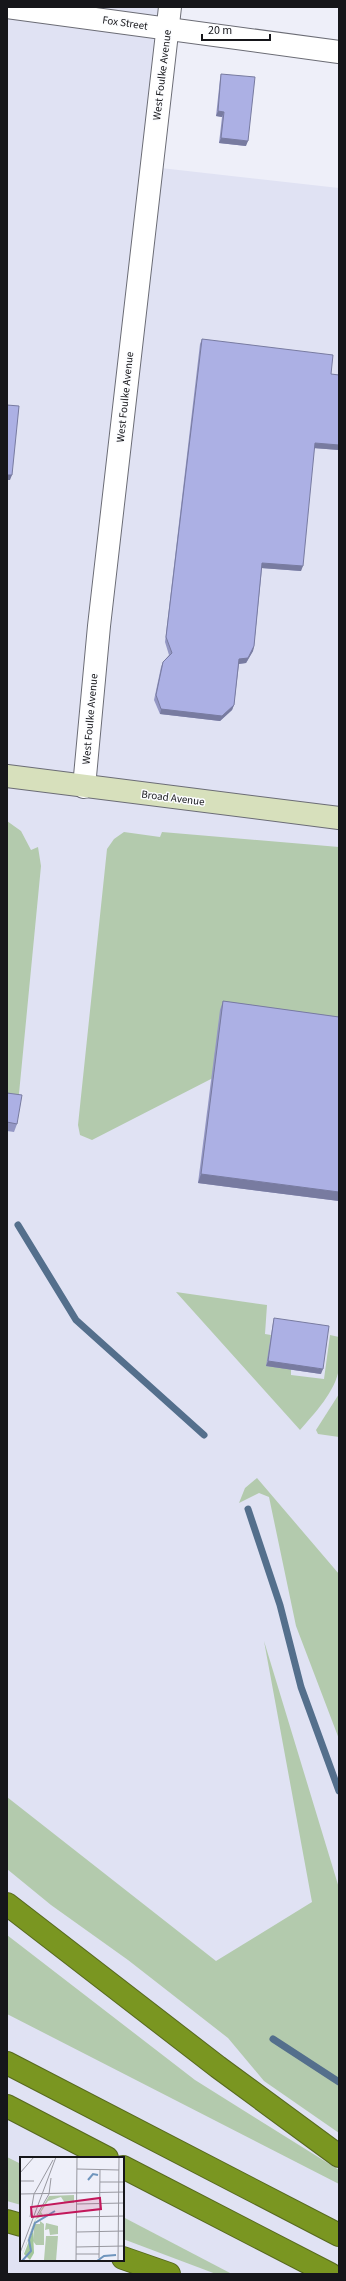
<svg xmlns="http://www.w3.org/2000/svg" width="346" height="2281" viewBox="0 0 346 2281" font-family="'Source Sans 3',sans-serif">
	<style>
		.built { fill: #e0e2f3; fill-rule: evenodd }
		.green { fill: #b3caad }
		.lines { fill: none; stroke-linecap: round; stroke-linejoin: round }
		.stream { stroke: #546f8c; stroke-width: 7 }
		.minor-casing { stroke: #6b6c75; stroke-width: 24 }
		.tertiary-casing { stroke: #6b6c75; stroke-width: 24 }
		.secondary-casing { stroke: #6b6c75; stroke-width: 24 }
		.motorway-casing { stroke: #57691f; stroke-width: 24 }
		.minor { stroke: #fff; stroke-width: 22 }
		.tertiary { stroke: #fff; stroke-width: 22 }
		.secondary { stroke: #d7e0bc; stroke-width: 22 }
		.motorway { stroke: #7a9621; stroke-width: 22 }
		.wall { fill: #9497c4 }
		.shaded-wall { fill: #787ba0 }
		.building { fill: #acb0e4; stroke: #787ba0 }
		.labels { text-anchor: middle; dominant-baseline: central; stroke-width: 3; stroke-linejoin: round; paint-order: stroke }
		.street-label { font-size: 11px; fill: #16161a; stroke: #fcfdff }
		.inset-river { fill: none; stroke: #6f95bd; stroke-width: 2 }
		.inset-road { fill: none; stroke: #9898a0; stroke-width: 1 }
		.view { fill: #c2185b; fill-opacity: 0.15; stroke: #c2185b; stroke-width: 2 }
		.inset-edge { fill: none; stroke: #16161a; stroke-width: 2 }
	</style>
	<rect width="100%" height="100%" fill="#eeeff9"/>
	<path class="built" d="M7,7H170L152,167L339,188V2274H7ZM21,2158H123V2260H21Z"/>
	<g class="green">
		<path d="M7,821L21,831L31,850L38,847L41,866L18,1104L7,1102Z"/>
		<path d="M124,832L160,837L162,832L339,847V1026L211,1079L92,1140L80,1135L78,1125L107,849L114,839Z"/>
		<path d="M176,1292L267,1305L265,1334L271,1335L267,1366L291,1369V1375L324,1379L330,1335L339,1337C339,1347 340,1358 339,1368C336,1391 314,1414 300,1430Z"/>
		<path d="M339,1394V1437L318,1434L316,1430Z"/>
		<path d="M257,1478L339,1574V1739L296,1626L269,1497L259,1493L239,1503L245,1488Z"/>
		<path d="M264,1641L339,1888V2133L264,2081L228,2038L128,1960L51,1905L7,1869V1797L216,1961L312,1902Z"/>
		<path d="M7,1935L195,2080L339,2170V2184L7,2014Z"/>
		<path d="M7,2157L21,2164V2205L7,2201Z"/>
		<path d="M123,2217L232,2274H216L123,2239Z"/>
	</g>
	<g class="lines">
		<g class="stream">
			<path d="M18,1225L76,1320L204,1435"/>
			<path d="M248,1509L280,1605L301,1687L339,1791"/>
			<path d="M273,2039L339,2082"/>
		</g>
		<defs>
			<path id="minor" d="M7,7L339,52"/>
			<path id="tertiary" d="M84,787L99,626L170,7"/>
			<path id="secondary" d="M7,776L339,818"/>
			<g id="motorway">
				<path d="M7,1904L218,2067L339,2156"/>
				<path d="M7,2063L339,2235"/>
				<path d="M7,2106L107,2158"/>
				<path d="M123,2167L330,2274"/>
				<path d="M7,2221L21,2225"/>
				<path d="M123,2258L169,2274"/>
			</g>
		</defs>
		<use href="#minor" class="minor-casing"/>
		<use href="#tertiary" class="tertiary-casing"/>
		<use href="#secondary" class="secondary-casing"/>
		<use href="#motorway" class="motorway-casing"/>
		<use href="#minor" class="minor"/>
		<use href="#tertiary" class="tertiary"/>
		<use href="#secondary" class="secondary"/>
		<use href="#motorway" class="motorway"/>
	</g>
	<g class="wall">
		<path d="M221,74L246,146L219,143L222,117L216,116L220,79Z"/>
		<path d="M202,339L331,374L339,450L314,448L301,571L262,568L254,646L253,651L246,663L239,664L234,705L232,710L220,721L160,714L154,700L161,667L163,662L169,655L165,642L200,344Z"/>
		<path d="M223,1001L339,1017V1201L198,1183L220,1010Z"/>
		<path d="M7,1093L17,1124L14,1132L7,1131Z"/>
		<path d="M274,1318L321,1374L266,1366L273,1323Z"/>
	</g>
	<g class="shaded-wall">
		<path d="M218,111L224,112L222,117L216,116Z"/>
		<path d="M221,138L248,141L246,146L219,143Z"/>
		<path d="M315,443L339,445V450L313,448Z"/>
		<path d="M7,475H12L10,480H7Z"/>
		<path d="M262,563L303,566L301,571L261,568Z"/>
		<path d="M254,646L253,651L246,663L238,664L239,659Z"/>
		<path d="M234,705L232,710L220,721L160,714L161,709Z"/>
		<path d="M201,1174L339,1192V1201L198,1183Z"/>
		<path d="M268,1361L323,1369L321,1374L266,1366Z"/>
	</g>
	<g class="building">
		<path d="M221,74L255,77L248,141L221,138L224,112L218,111Z"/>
		<path d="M202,339L333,355L331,374L339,375V445L315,443L303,566L262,563L254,646L248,658L239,659L234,705L222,716L161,709L156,695L163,662L172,653L166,637Z"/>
		<path d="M7,405L19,406L12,475H7Z"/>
		<path d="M223,1001L339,1017V1192L201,1174Z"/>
		<path d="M7,1093L22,1095L17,1124L7,1122Z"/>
		<path d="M274,1318L329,1326L323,1369L268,1361Z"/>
	</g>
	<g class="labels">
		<g class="street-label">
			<text transform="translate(125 23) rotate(8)">Fox Street</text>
			<text transform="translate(162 75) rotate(-83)">West Foulke Avenue</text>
			<text transform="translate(125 397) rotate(-84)">West Foulke Avenue</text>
			<text transform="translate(90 719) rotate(-85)">West Foulke Avenue</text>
			<text transform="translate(173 798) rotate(7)">Broad Avenue</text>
		</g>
	</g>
	<g transform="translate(20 2157)">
		<rect width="104" height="104" fill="#eeeff9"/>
		<path d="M54,38V46H45L41,40L28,44L21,55L23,58L31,55L16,62L0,104L14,65L29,39ZM20,64L24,67V88H16L13,84L14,70L15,67H20ZM26,66L38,69V77L30,78L29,72L25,73ZM26,79H38L36,104H23H26L24,103Z" fill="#b3caad"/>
		<path d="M13,74L14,96L10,103L4,97Z" fill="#a3c79a"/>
		<path class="inset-river" d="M68,23L73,17L78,18M2,104L11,94L9,83L15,66L35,54M77,104L84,99L96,98"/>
		<path class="inset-road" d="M14,0H30M57,12L99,13M0,16L14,0M0,24H14M80,25H104M0,37L104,35M57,47L104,46M17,58L29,37L31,21M10,60L14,37L33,3M57,60L104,59M57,75L104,74M56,90L104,89M0,96L36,0M56,97H79M79,101L80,13M56,104L57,0M98,104L99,0"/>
		<path class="view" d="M80,41L81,52L12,60L11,50Z"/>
		<rect width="104" height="104" class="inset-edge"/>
	</g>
	<rect width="346" height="2281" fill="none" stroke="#16161a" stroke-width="16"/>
	<path d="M202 34v6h68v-6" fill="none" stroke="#16161a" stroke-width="2"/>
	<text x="208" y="34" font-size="12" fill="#16161a" stroke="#fcfdff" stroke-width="3" paint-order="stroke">20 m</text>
</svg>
